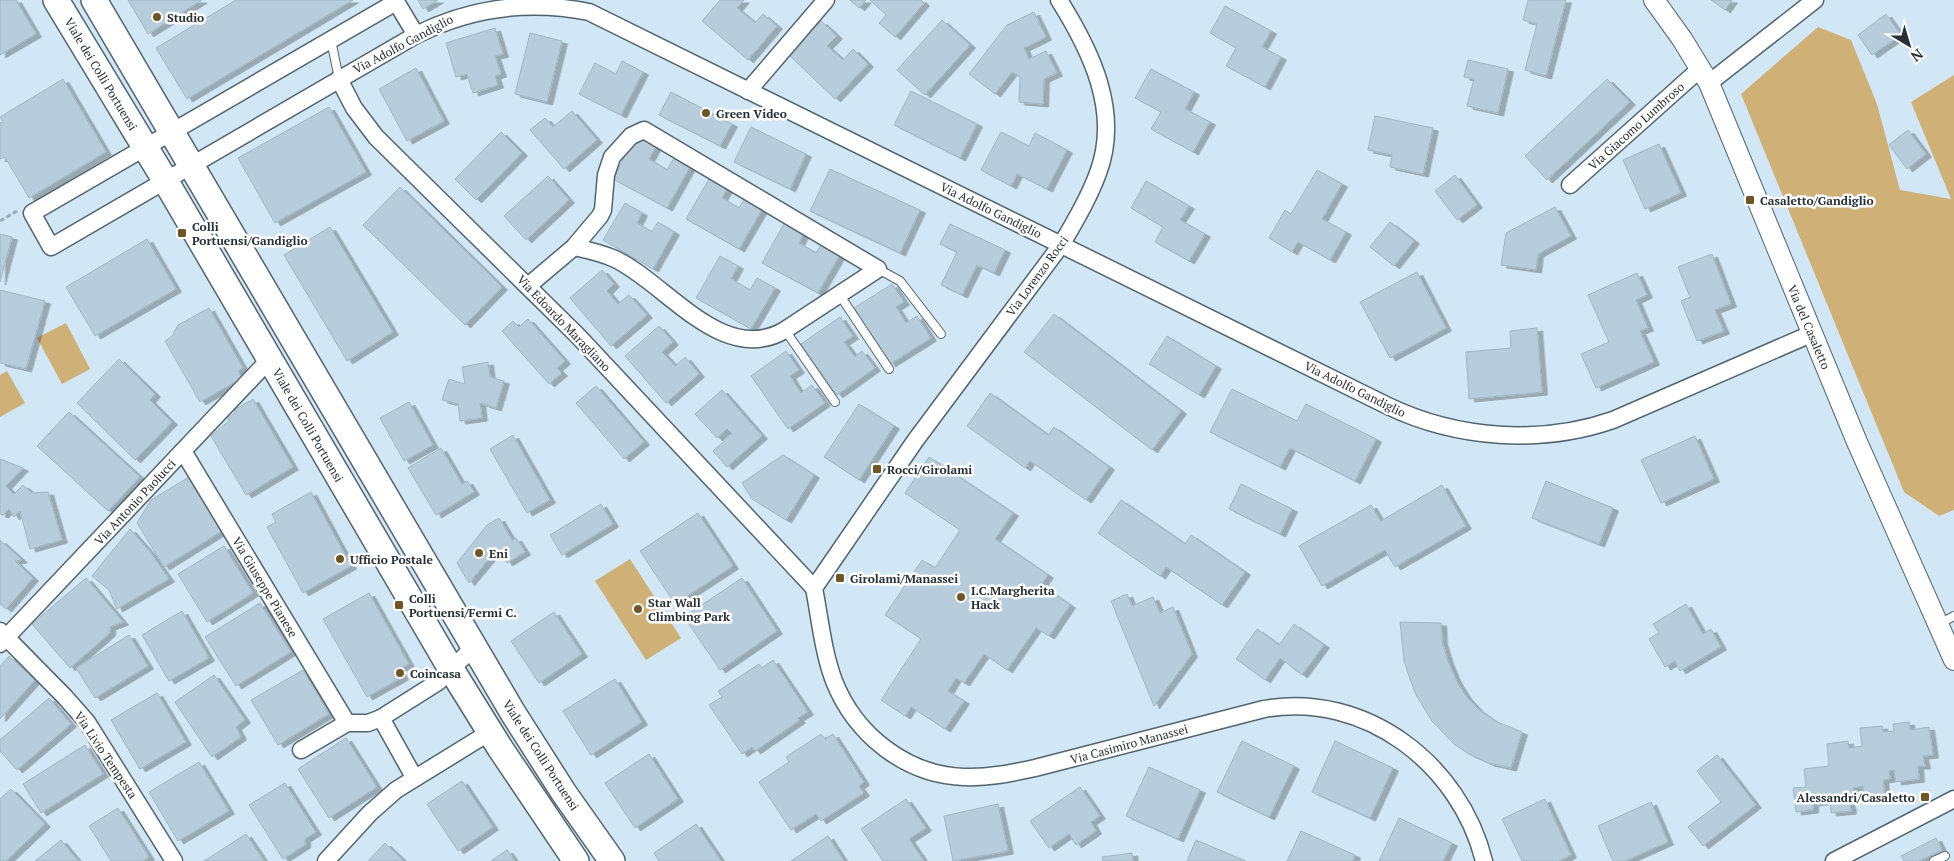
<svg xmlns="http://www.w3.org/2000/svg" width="1954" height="861" viewBox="0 0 1954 861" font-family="'PT Serif',serif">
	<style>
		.green { fill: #cfb177 }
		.building { fill: #b7cddb; stroke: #a0b6c3; filter: url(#shadow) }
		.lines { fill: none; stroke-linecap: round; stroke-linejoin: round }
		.service-casing { stroke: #516570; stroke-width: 10 }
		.minor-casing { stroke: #516570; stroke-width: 19 }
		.tertiary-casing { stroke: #516570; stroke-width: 22 }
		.primary-casing { stroke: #516570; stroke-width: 28 }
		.path { stroke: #9aacb7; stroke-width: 3; stroke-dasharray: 5 2.5; stroke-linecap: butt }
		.service { stroke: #fff; stroke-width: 8 }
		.minor { stroke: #fff; stroke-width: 16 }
		.tertiary { stroke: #fff; stroke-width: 20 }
		.primary { stroke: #fff; stroke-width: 25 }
		.poi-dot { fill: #6d5526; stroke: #fff; stroke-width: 2 }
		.labels { text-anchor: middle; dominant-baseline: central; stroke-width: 5; stroke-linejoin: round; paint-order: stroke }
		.poi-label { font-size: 12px; font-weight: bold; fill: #262f34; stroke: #fff; text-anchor: start }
		.street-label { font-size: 12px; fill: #262f34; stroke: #fff }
	</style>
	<defs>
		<filter id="shadow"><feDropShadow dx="5.5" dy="3" stdDeviation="0" flood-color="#0004"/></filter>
	</defs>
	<rect width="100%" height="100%" fill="#d1e7f5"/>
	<g class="green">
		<path d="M1818,27L1851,40L1877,104L1900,190L1951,199L1911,102L1954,75V510L1939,516L1904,492L1741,94Z"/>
		<path d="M66,323L90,369L62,384L37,338Z"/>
		<path d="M7,371L25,403L0,417V375Z"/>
		<path d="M630,559L681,638L646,660L595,581Z"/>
	</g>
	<g class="building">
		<path d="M0,0H16L36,34L0,55Z"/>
		<path d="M128,0H202L148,34Z"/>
		<path d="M236,0H353L187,99L156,48Z"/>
		<path d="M418,0H438L423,9Z"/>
		<path d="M720,0H744L737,8L755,23L763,14L777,26L748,60L702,21Z"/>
		<path d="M850,0H866L859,8Z"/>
		<path d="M870,0H921L924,3L895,37L879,23L886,15Z"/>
		<path d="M1528,0H1566L1546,76L1525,70L1537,24L1523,20Z"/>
		<path d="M1711,0H1732L1725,10Z"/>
		<path d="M1225,6L1271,31L1262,47L1281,57L1265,87L1226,66L1236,48L1210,33Z"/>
		<path d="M1034,12L1046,37L1024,48L1029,59L1046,51L1057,73L1044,79L1043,104L1019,102L1020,77L1012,72L995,94L969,74L1007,25Z"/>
		<path d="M1886,14L1901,35L1872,55L1858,35Z"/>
		<path d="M942,20L970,45L925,95L897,70Z"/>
		<path d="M821,21L837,36L827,46L843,60L853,49L868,64L835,99L789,55Z"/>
		<path d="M495,28L503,54L495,56L501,74L495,76L498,85L473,93L467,74L456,77L446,43Z"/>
		<path d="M530,33L562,41L547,102L515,94Z"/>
		<path d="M1468,60L1508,69L1498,113L1467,106L1474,79L1464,77Z"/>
		<path d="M622,61L643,72L621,115L579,94L595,63L616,74Z"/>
		<path d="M416,68L444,121L407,141L379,89Z"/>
		<path d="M1151,69L1194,92L1185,109L1210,122L1193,152L1151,129L1161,112L1135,98Z"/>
		<path d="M63,79L106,152L29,198L5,157L0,159V123L3,122L0,117Z"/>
		<path d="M1607,79L1630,102L1547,180L1525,156Z"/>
		<path d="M911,91L977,124L960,158L894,125Z"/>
		<path d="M671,92L732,124L720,146L659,115Z"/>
		<path d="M329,107L366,172L275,223L238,158Z"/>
		<path d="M572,111L597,140L564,169L530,130L545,118L553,127Z"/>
		<path d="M1375,116L1433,128L1423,174L1390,167L1392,155L1368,150Z"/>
		<path d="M751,127L806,154L790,189L734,162Z"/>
		<path d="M1908,130L1926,154L1907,169L1889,145Z"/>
		<path d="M501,132L522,153L476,200L455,179Z"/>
		<path d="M1001,132L1029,146L1035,133L1067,150L1047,189L1017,174L1011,186L981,170Z"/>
		<path d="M636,135L656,146L649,159L667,170L674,158L690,167L667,208L613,179Z"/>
		<path d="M1659,144L1681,193L1645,209L1623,160Z"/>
		<path d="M830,169L920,210L900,253L810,211Z"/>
		<path d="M1317,170L1342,184L1322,219L1346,232L1330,260L1298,242L1292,252L1269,238L1285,210L1291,214Z"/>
		<path d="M1455,175L1477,205L1457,220L1435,191Z"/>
		<path d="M548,176L569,200L526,240L504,216Z"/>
		<path d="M709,179L727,189L722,198L739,208L745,198L763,208L739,249L686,219Z"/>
		<path d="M1146,181L1189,206L1180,220L1205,234L1189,261L1155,242L1163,227L1131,208Z"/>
		<path d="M400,187L502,287L465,325L363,225Z"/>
		<path d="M625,203L642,213L637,223L652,232L658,222L674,232L653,269L603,240Z"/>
		<path d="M1555,207L1571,236L1538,254L1536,270L1501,265L1506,233Z"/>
		<path d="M785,222L804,233L799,243L816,253L823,241L842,251L818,293L762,263Z"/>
		<path d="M1390,222L1414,241L1394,266L1370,247Z"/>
		<path d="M950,224L1005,250L994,273L977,265L962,295L941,285L957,252L940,244Z"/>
		<path d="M330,227L393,332L347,361L284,255Z"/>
		<path d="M0,234L12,237L0,282Z"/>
		<path d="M147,239L176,289L95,336L66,287Z"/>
		<path d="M1712,254L1731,304L1715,310L1724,331L1697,341L1681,301L1690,297L1678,267Z"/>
		<path d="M720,256L738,266L731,279L750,290L757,278L775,288L751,329L696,298Z"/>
		<path d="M602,270L614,284L607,291L618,304L629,295L647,315L611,346L570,298Z"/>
		<path d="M1417,272L1446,328L1390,358L1360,302Z"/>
		<path d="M1637,273L1647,295L1636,300L1648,328L1640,331L1654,362L1596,388L1581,354L1609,342L1588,295Z"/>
		<path d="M892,284L904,302L896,307L906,323L917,316L931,338L890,364L854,308Z"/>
		<path d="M0,290L45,301L26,369L0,363Z"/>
		<path d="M209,308L243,368L238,371L242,378L200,402L165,341L172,336L178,325Z"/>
		<path d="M1054,314L1181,411L1152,450L1024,352Z"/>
		<path d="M840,317L853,336L844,342L855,357L862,351L875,368L837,395L801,344Z"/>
		<path d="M528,319L565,361L557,368L562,373L549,384L502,331L513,321L519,327Z"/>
		<path d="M659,326L673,342L662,352L675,366L685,357L699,374L666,403L625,356Z"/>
		<path d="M1537,328L1542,392L1469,399L1466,352L1511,348L1510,331Z"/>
		<path d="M1167,336L1216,366L1199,395L1149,364Z"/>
		<path d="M786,351L799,370L790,376L801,393L812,385L825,403L788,429L751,376Z"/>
		<path d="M119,359L155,394L150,400L172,422L135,460L77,403Z"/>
		<path d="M488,362L490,377L504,381L496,408L480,403L482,418L460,421L458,404L442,400L449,379L465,384L462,367Z"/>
		<path d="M596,386L644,442L624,459L576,403Z"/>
		<path d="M1232,389L1297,421L1306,404L1376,439L1355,481L1290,448L1280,467L1210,432Z"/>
		<path d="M722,390L762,436L727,467L713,451L732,434L727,429L717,438L695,414Z"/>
		<path d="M990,393L1048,435L1054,427L1109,467L1086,500L1030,461L1025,468L967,426Z"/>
		<path d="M253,399L293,467L246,495L211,436L229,421L228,418L235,413L234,410Z"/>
		<path d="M409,402L433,445L404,461L380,418Z"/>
		<path d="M859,404L894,426L859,480L824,457Z"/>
		<path d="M69,412L140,477L108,511L37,446Z"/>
		<path d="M513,435L550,500L527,513L490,449Z"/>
		<path d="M1695,436L1714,479L1661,503L1641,460Z"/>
		<path d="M441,448L462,484L467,481L474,492L436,515L408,468Z"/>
		<path d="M783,455L814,475L786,520L752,499L742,483Z"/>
		<path d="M929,457L1013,513L995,539L1048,575L1041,585L1070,605L1049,636L1036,628L1007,670L984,654L964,683L956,678L948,691L964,701L945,729L911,707L905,716L881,700L921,639L885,615L922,560L935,568L960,530L905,493Z"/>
		<path d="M0,459L23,468L6,486L14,494L23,485L32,493L48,492L62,540L30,549L20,511L14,517L9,509L3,515L0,514Z"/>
		<path d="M189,477L222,531L164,567L137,523L151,500Z"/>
		<path d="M1546,481L1613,508L1599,544L1532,518Z"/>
		<path d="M1241,484L1292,509L1280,534L1229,509Z"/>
		<path d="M1442,485L1466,526L1395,567L1385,550L1322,586L1299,546L1371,505L1381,521Z"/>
		<path d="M311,492L351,566L303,593L267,527L276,522L272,514Z"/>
		<path d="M1121,500L1185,544L1191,535L1245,572L1222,605L1166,567L1160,576L1098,533Z"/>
		<path d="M601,504L613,524L562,555L550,535Z"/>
		<path d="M698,513L733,566L675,604L640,551Z"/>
		<path d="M499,518L512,540L516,538L525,552L507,563L498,548L469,583L457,563L487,525Z"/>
		<path d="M130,529L151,553L169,579L117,609L109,590L92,576Z"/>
		<path d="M0,540L22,560L15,561L33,578L6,609L0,604Z"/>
		<path d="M224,546L253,593L207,622L178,574Z"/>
		<path d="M86,578L123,622L110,627V633L70,668L32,624Z"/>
		<path d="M742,578L777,631L720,670L684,617Z"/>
		<path d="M369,593L409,664L399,669L403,677L367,697L323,619Z"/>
		<path d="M1127,594L1132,606L1153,597L1160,613L1173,607L1192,654L1154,706L1111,601Z"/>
		<path d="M260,603L291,652L236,686L205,637Z"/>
		<path d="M1686,604L1703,634L1711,629L1721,647L1680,671L1675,661L1665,667L1649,639L1659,633L1653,624Z"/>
		<path d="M182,611L209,658L169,681L142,635Z"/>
		<path d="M554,612L582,654L539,683L511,641Z"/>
		<path d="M1400,622L1441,623L1442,641L1448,661L1456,680L1466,696L1479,710L1495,721L1522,732L1511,768L1489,763L1469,754L1455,745L1432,721L1416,695L1410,679L1404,661Z"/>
		<path d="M1294,624L1324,645L1302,675L1280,658L1265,680L1236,659L1257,629L1279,645Z"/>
		<path d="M129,635L148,666L95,698L76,668Z"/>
		<path d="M9,656L35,680L0,719V666Z"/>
		<path d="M773,660L808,712L798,718L800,720L755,751L752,747L742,754L709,705L722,697L718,691L759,664L762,668Z"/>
		<path d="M303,670L329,714L278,745L251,700Z"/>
		<path d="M214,675L245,720L236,727L241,737L212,757L175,702Z"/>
		<path d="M615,679L642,722L591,755L563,711Z"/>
		<path d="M157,693L186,742L140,769L111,720Z"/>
		<path d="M49,698L71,724L17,770L0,751V740Z"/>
		<path d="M1909,722L1910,730L1929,727L1933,755L1923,756L1925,766H1918L1919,779L1896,782L1894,770L1889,771L1890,779L1883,780L1885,797L1864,800L1863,786L1853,788L1854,796L1849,797L1851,811L1831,813L1830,801L1813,803V810L1796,812L1793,788L1806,787L1804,769L1829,766L1827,744L1848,741L1849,748L1862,746L1860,728L1882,726L1883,732L1894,731L1893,724Z"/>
		<path d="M821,734L825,739L833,734L864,782L859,786L864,793L821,821L816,814L791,830L759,782L789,762L786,757Z"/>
		<path d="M346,738L377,787L329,818L298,769Z"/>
		<path d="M1242,741L1294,766L1269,817L1217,792Z"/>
		<path d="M1335,741L1393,768L1370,818L1312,792Z"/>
		<path d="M85,745L103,774L41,813L23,784Z"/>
		<path d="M649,754L678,799L635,828L605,783Z"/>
		<path d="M1717,755L1756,805L1703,846L1688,827L1721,802L1697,771Z"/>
		<path d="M199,762L229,811L178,841L149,792Z"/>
		<path d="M1149,767L1200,790L1178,839L1126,816Z"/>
		<path d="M462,781L493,827L458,851L427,804Z"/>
		<path d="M285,783L316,832L305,839V845L283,859L249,805Z"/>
		<path d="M1080,787L1100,816L1091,822L1096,831L1076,845L1069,834L1049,848L1030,821Z"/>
		<path d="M11,789L45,824L6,861H0V799Z"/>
		<path d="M906,799L926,828L909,839L924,861H883L861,829Z"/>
		<path d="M1545,799L1571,855L1559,861H1522L1502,819Z"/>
		<path d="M1651,802L1668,842L1625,861H1613L1598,826Z"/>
		<path d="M998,804L1008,851L953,861L944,816Z"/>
		<path d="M118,808L149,857L143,861H111L89,826Z"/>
		<path d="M1399,818L1452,843L1443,861H1379Z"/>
		<path d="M696,824L721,861H659L654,853Z"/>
		<path d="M1301,831L1355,855L1353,861H1287Z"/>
		<path d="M246,834L264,861H204Z"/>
		<path d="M828,836L844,861H791Z"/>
		<path d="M1936,838L1942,850L1919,861H1904L1901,856Z"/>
		<path d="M61,840L78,861H35Z"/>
		<path d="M1196,840L1246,861H1187Z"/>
		<path d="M385,843L404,861H368Z"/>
		<path d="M507,850L515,861H491Z"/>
		<path d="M1132,853L1133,861H1103L1102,857Z"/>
	</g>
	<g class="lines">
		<defs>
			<g id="service">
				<path d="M331,40L339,79"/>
				<path d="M878,269L900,281L941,334"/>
				<path d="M839,294L889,369"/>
				<path d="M785,330L835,402"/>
				<path d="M1939,624L1954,616"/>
				<path d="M1934,861L1945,856"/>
			</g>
			<g id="minor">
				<path d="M395,0L416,35"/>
				<path d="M396,2L32,213L51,247L416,35C470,8 529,0 589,12L1388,406C1457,439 1541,445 1613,420L1811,334"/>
				<path d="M339,79L354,108L376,137L578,336L814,588"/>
				<path d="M1709,83L1815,0"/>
				<path d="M748,91L826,0"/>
				<path d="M1570,185L1701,68"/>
				<path d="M528,286L574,247L600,216L603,210L606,175L612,157L631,136L644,130L878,269L785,330C723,367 666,283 615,259C602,253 588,250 574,247"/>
				<path d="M183,451L347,723"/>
				<path d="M814,588C820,619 823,652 834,681C855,734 905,775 964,777C988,778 1012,773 1035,768L1264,709C1365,691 1460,764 1484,861"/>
				<path d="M814,588L915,441L1061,245C1075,222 1089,198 1098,173C1121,112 1091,51 1059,0"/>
				<path d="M0,631L65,697L87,722L174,861"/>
				<path d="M0,644L269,360"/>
				<path d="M301,750L347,723H368L381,718"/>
				<path d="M414,777L381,718L438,682L474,647"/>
				<path d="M326,861L370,813L396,790L490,732"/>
				<path d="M1834,861L1954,799"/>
			</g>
			<path id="tertiary" d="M1654,0L1682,39L1709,83L1857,442L1954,660"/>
			<g id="primary">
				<path d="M56,0L165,180L451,669L500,748L576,861"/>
				<path d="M94,0L513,713L564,793L612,861"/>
			</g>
		</defs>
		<use href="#service" class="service-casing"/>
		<use href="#minor" class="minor-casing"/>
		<use href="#tertiary" class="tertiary-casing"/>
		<use href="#primary" class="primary-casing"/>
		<path class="path" d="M0,221L17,211"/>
		<use href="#service" class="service"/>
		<use href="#minor" class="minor"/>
		<use href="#tertiary" class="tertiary"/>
		<use href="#primary" class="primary"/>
	</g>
	<g class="poi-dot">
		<circle cx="157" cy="17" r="5"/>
		<circle cx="706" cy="113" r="5"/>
		<rect x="1745" y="195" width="10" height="10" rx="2.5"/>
		<rect x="177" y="228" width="10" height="10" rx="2.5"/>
		<rect x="872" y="464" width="10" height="10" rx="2.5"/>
		<circle cx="479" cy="553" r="5"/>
		<circle cx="340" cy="559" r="5"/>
		<rect x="835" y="573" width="10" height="10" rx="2.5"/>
		<circle cx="961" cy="597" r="5"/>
		<rect x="394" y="600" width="10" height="10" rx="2.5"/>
		<circle cx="638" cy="609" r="5"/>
		<circle cx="400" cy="673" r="5"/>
		<rect x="1920" y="792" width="10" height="10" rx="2.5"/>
	</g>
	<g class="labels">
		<g class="poi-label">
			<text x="167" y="17">Studio</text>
			<text x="716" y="113">Green Video</text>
			<text x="1760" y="200">Casaletto/Gandiglio</text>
			<text x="192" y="226">Colli<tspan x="192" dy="14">Portuensi/Gandiglio</tspan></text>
			<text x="887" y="469">Rocci/Girolami</text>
			<text x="489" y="553">Eni</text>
			<text x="350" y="559">Ufficio Postale</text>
			<text x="850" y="578">Girolami/Manassei</text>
			<text x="971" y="590">I.C.Margherita<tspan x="971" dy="14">Hack</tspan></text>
			<text x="409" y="598">Colli<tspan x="409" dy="14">Portuensi/Fermi C.</tspan></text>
			<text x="648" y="602">Star Wall<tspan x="648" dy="14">Climbing Park</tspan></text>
			<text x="410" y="673">Coincasa</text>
			<text x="1915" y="797" text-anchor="end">Alessandri/Casaletto</text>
		</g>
		<g class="street-label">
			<text transform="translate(403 44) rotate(-28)">Via Adolfo Gandiglio</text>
			<text transform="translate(101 74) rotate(59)">Viale dei Colli Portuensi</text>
			<text transform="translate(1636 126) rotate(-42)">Via Giacomo Lumbroso</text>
			<text transform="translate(991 210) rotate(26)">Via Adolfo Gandiglio</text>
			<text transform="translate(1037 276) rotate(-54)">Via Lorenzo Rocci</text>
			<text transform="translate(564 323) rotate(46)">Via Edoardo Maragliano</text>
			<text transform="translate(1809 327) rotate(67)">Via del Casaletto</text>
			<text transform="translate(1355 389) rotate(26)">Via Adolfo Gandiglio</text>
			<text transform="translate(308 425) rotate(60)">Viale dei Colli Portuensi</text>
			<text transform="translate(135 502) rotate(-47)">Via Antonio Paolucci</text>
			<text transform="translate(265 587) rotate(59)">Via Giuseppe Pianese</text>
			<text transform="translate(1129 744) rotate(-15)">Via Casimiro Manassei</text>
			<text transform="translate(106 755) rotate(56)">Via Livio Tempesta</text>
			<text transform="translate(541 755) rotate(57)">Viale dei Colli Portuensi</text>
		</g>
	</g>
	<g transform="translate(1909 45) rotate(142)" stroke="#ffffff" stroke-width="4" paint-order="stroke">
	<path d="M0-4L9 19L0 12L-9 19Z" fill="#262f34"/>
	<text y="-8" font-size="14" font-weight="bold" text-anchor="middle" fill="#262f34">N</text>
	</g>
</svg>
